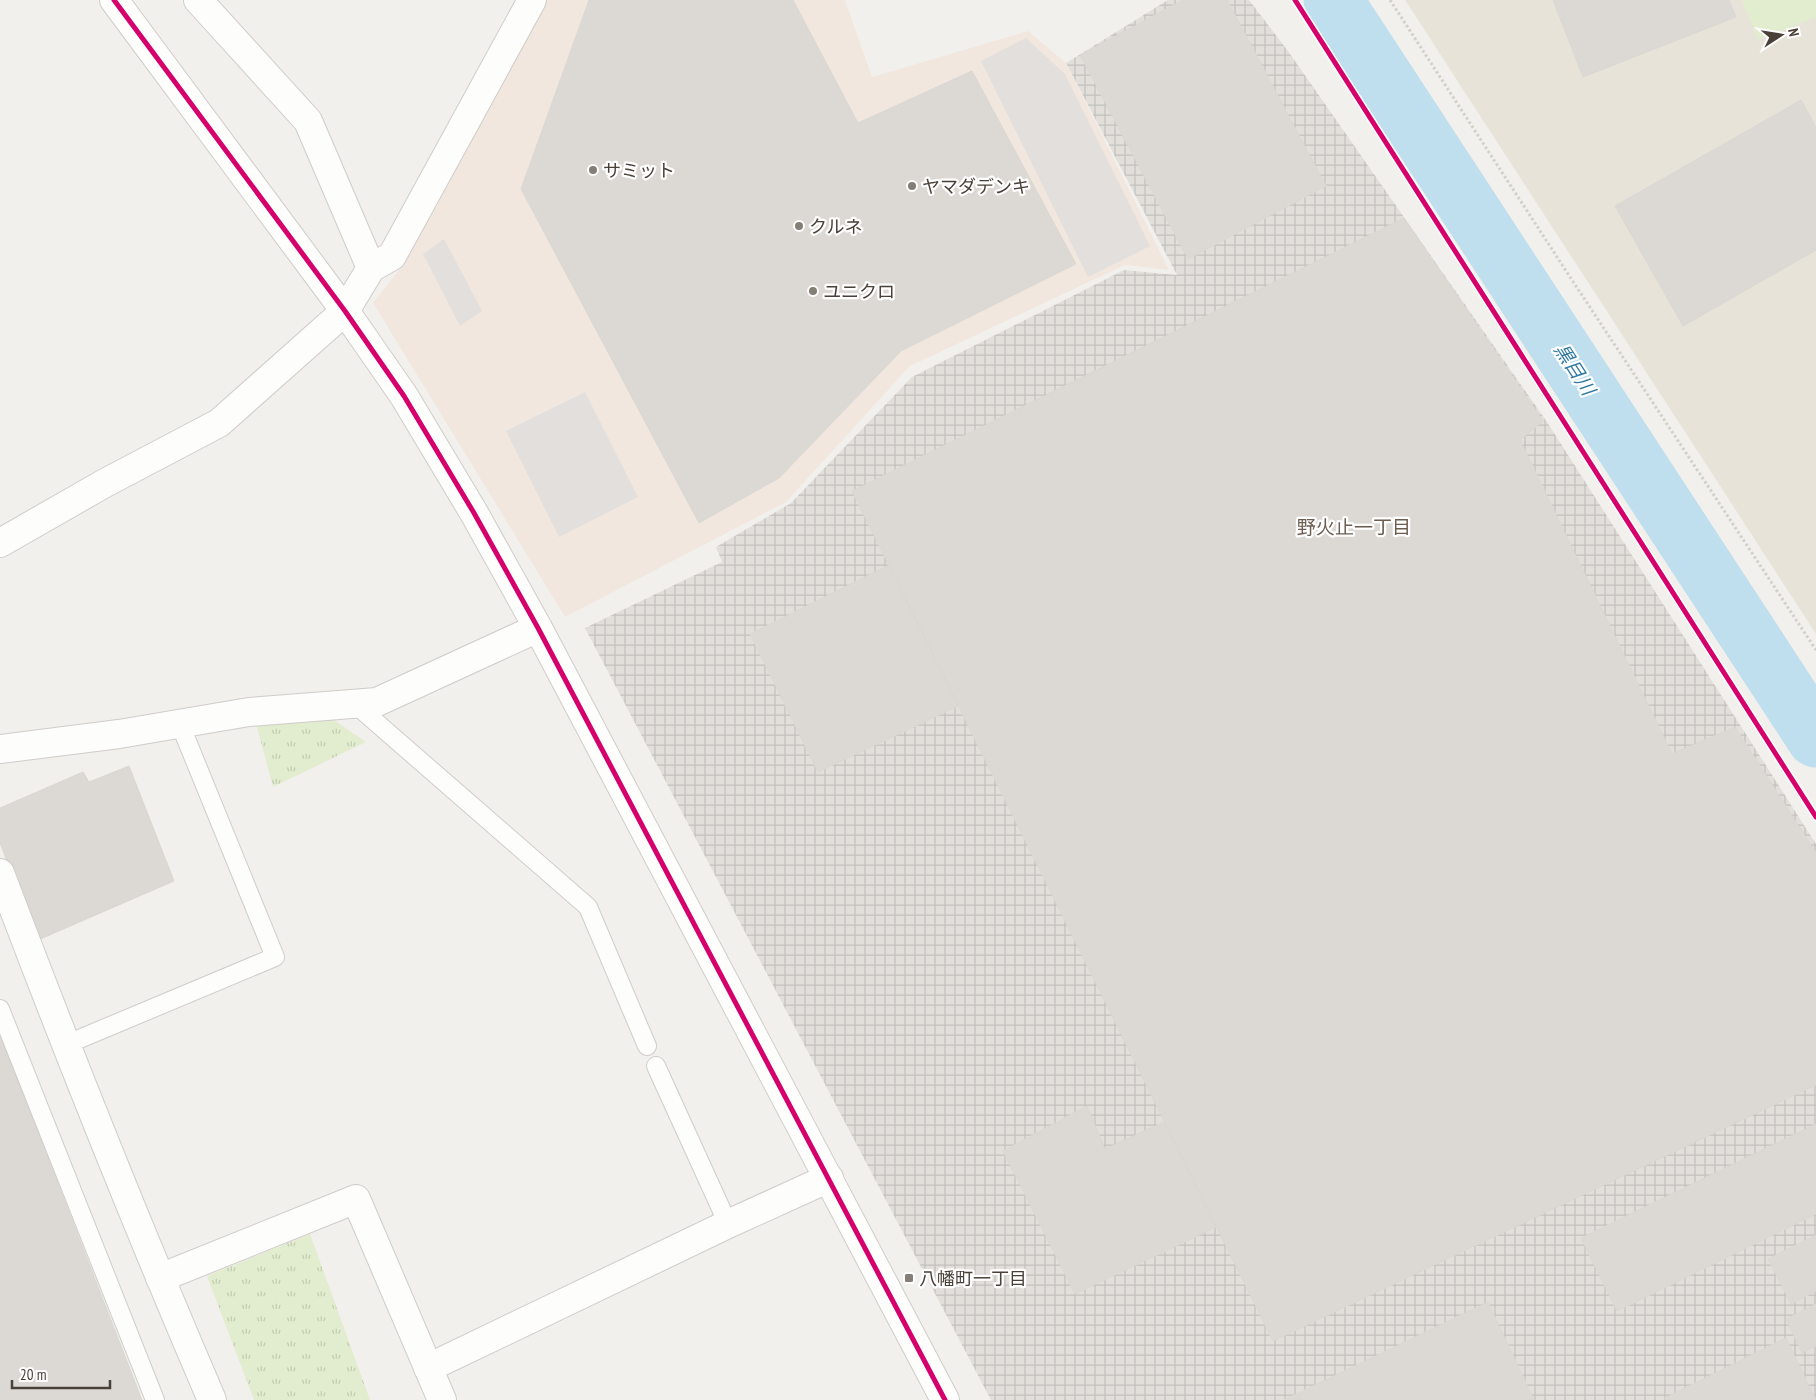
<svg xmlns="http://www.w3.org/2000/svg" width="1816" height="1400" viewBox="0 0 1816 1400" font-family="'PT Sans Narrow','Noto Sans JP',sans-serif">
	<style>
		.commercial { fill: #f1e7de }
		.industrial { fill: url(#industrial-grid) }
		.education { fill: #e8e3d9 }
		.grass { fill: url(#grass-tufts) }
		.pitch { fill: #e2ecce }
		.parking { fill: #e2dfdc }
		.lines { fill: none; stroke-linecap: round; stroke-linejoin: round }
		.river { stroke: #bfdeee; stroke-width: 59 }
		.building { fill: #dcd9d5; stroke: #dad7d3 }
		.service-casing { stroke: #cfccc9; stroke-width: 20 }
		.minor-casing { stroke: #cfccc9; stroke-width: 30 }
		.tertiary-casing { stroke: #cfccc9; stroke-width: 30 }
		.path { stroke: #d2d0cb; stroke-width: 3; stroke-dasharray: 2.5 2.5; stroke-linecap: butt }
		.service { stroke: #fdfdfc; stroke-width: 18 }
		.minor { stroke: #fdfdfc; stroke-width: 28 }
		.tertiary { stroke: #fdfdfc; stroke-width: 28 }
		.cycleway-casing { stroke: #fff; stroke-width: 8 }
		.cycleway { stroke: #d6006c; stroke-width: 5 }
		.poi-dot { fill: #847e77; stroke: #fff; stroke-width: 2 }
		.labels { text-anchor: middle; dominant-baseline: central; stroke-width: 4.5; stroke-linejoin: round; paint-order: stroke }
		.poi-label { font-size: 18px; fill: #494138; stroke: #fff; text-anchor: start }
		.water-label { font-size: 19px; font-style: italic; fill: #307aa3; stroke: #fff }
		.neighbourhood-label { font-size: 19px; fill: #6b5e50; stroke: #fff }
	</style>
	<defs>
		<pattern id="industrial-grid" width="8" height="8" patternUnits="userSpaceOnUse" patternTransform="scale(1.25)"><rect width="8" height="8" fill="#e2dfdb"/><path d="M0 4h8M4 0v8" fill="none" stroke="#c3c1bd"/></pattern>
		<pattern id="grass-tufts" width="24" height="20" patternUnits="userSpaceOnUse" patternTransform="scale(1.25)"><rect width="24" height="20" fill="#e2ecce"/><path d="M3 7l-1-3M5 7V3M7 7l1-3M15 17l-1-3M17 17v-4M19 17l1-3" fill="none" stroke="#c3ccb2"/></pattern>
	</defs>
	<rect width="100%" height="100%" fill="#f2f0ed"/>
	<path class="commercial" d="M541,0H845L872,77L1028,31L1066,63L1169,270L1125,265L910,366L786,502L565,617L373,303L399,270L515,57Z"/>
	<path class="industrial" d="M1168,0H1249L1288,51L1547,422L1816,844V1400H991L585,628L722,562L716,547L791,503L912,377L1124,270L1177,275L1066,63Z"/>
	<path class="education" d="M1405,0H1816V634Z"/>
	<g class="grass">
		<path d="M315,707L366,742L273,787L253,712Z"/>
		<path d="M310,1234L370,1400H254L207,1276Z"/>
	</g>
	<path class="pitch" d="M1742,0H1816V17L1758,40Z"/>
	<g class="parking">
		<path d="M1026,38L1065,74L1150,246L1088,277L981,61Z"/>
		<path d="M444,239L482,311L460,326L423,254Z"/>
		<path d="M585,392L638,497L559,537L506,431Z"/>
	</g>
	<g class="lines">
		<path class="river" d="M1333,0L1816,738"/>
	</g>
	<g class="building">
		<path d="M589,0H793L858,123L972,71L1076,264L901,351L779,478L699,523L521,189Z"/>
		<path d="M1183,0H1227L1326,186L1188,259L1080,55Z"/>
		<path d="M1553,0H1729L1736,17L1583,77Z"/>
		<path d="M1801,100L1816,127V250L1683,326L1615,206Z"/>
		<path d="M1404,218L1543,421L1520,440L1672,754L1735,727L1816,853V1085L1273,1341L852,491Z"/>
		<path d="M889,565L958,706L818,772L750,634Z"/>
		<path d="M129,766L174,881L38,940L0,843V808L83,772L89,782Z"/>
		<path d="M0,1034L142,1400H0Z"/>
		<path d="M1087,1106L1105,1149L1164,1122L1216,1227L1075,1294L1003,1151Z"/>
		<path d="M1816,1124V1214L1617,1311L1581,1238Z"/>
		<path d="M1816,1235V1291L1791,1304L1768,1259Z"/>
		<path d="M1488,1302L1534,1400H1284Z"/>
		<path d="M1816,1304V1346L1802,1353L1786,1319Z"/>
		<path d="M1786,1338L1816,1400H1666L1665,1398Z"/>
	</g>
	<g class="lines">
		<defs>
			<g id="service">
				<path d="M355,704L588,907L647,1046"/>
				<path d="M0,1009L155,1400"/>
				<path d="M65,1045L275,957L180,724"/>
				<path d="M656,1066L728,1224"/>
			</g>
			<g id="minor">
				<path d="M198,0L308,121L371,268"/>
				<path d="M0,543L105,483L219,423L345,311L371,268L392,256L532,0"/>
				<path d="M0,749L119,734L249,712L377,702L538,628"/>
				<path d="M0,873C67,1050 137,1226 212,1400"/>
				<path d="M160,1278L356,1199L442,1400"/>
				<path d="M428,1368L728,1224L829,1178"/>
			</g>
			<path id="tertiary" d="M114,0L345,311L404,396L474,513L538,628L945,1400"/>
		</defs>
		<use href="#service" class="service-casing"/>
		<use href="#minor" class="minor-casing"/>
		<use href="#tertiary" class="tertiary-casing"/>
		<g class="path">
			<path d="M1295,0L1816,817"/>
			<path d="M1390,0L1570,277L1816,650"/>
		</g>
		<use href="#service" class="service"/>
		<use href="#minor" class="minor"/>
		<use href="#tertiary" class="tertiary"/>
		<defs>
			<g id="cycleway">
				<path d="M114,0L345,311L404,396L474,513L538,628L945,1400"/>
				<path d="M1295,0L1816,817"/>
			</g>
		</defs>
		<use href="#cycleway" class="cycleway-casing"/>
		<use href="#cycleway" class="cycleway"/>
	</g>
	<g class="poi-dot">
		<circle cx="593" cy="170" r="5"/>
		<circle cx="912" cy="186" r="5"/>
		<circle cx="799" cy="226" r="5"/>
		<circle cx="813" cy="291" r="5"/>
		<rect x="904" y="1273" width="10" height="10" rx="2.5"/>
	</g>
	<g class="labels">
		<g class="poi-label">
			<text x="603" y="170">サミット</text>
			<text x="922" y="186">ヤマダデンキ</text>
			<text x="809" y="226">クルネ</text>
			<text x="823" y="291">ユニクロ</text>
			<text x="919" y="1278">八幡町一丁目</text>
		</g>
		<g class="water-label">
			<text transform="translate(1575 369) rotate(57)">黒目川</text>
		</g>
		<g class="neighbourhood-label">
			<text x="1354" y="527">野火止一丁目</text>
		</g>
	</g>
	<g transform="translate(1781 35) rotate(78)" stroke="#ffffff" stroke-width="4" paint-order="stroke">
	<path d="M0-4L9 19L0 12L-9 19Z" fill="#494138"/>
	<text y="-8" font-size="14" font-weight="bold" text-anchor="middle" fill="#494138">N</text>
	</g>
	<path d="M12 1380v8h98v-8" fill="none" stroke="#494138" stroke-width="2.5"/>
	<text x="20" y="1380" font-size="15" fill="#494138" stroke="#ffffff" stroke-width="4" paint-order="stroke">20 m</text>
</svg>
